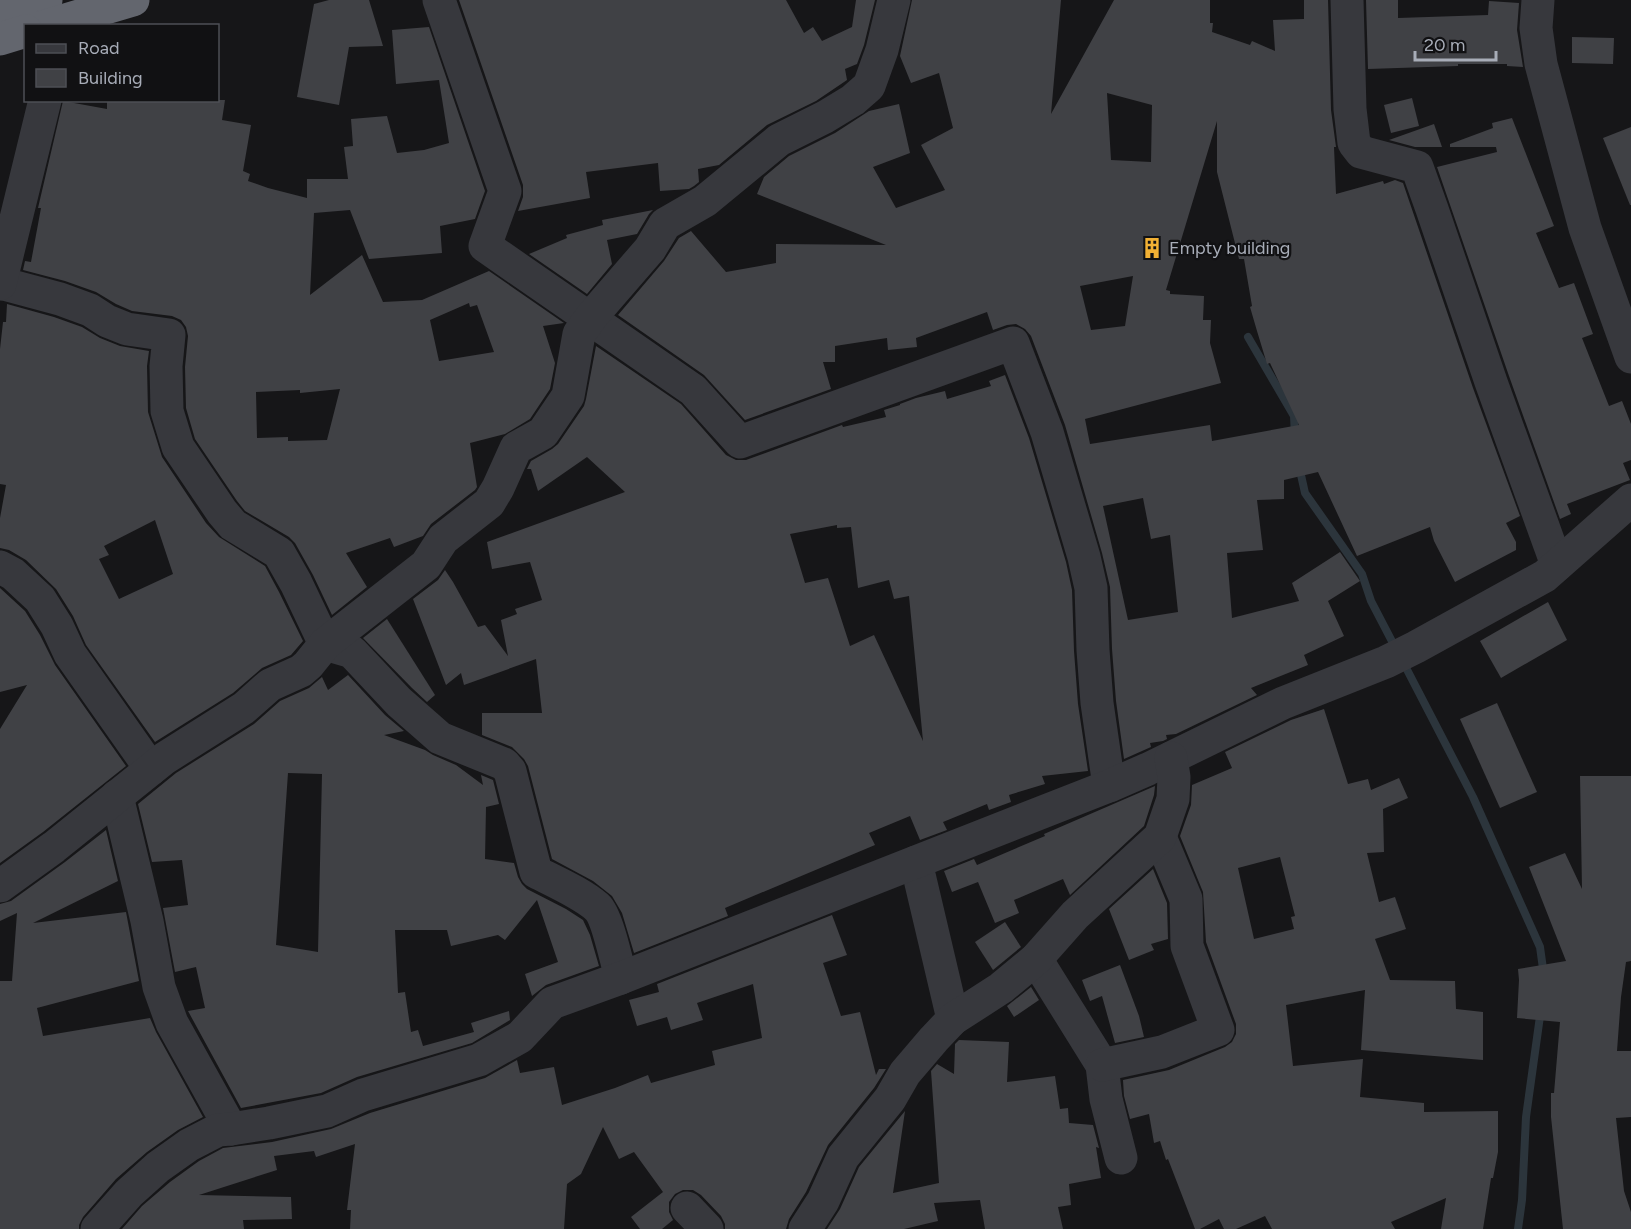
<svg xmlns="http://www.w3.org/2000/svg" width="1631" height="1229" viewBox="0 0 1631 1229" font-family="Figtree,sans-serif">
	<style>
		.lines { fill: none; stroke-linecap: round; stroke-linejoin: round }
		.stream { stroke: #2c353c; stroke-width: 8 }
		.building { fill: #404145; fill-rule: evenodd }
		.minor { stroke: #37383d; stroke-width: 33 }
		.highway { stroke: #63666e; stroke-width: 33 }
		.labels { text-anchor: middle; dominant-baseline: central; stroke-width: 4.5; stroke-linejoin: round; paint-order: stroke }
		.poi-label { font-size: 18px; fill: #a8adb8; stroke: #111113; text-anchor: start }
	</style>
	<rect width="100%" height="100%" fill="#161618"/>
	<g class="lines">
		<g class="stream">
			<path d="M1248,337L1294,416L1295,436"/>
			<path d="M1299,466L1305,493L1362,574L1371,601L1396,649"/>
			<path d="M1402,660L1473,797L1540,947L1544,976"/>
			<path d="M1518,1229L1522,1200L1526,1117L1541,1009"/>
		</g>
	</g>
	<g class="building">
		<path d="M329,0H369L383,46L349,47L339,105L297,97L314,4Z"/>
		<path d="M459,0H786L804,33L813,27L822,41L852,27L856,0H875L864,45L857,64L845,69L847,80L816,101L767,125L719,165L698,169L699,182L694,186L689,189L660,191L658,163L586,172L590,198L518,211L523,197V185Z"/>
		<path d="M912,0H1061L1051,114L1114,0H1210V23H1213L1212,32L1250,45L1252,41L1275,51L1273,20L1304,19V0H1328L1331,110L1336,147H1334L1336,194L1383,181L1384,184L1395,180L1403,183L1473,388L1520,516L1506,523L1516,542V550L1455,582L1434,541L1430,527L1357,556L1318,472L1284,480V499L1257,500L1263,550L1227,553L1232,618L1299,601L1292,583L1340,552L1360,581L1328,601L1344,636L1304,655L1308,665L1251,688L1257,695L1176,734L1166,735L1167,739L1163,741L1150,743L1151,747L1124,759L1116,701L1112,649L1110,587L1102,553L1065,425L1031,336L1025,329L1016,324L1007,325L993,330L987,312L916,338L917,347L888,350L887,338L835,346V362H823L831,389L745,420L704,375L618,315L664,261L679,238L691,231L726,272L776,263V244L886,245L757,194L764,177L789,156L835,133L869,111L899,104L910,153L873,167L896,208L945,190L921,145L953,128L939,73L911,83L900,56ZM1107,93L1152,105L1151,162L1111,160ZM1217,121V172L1239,259H1244L1252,306L1250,307L1257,331L1267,364L1270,363L1299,425L1212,441L1210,425L1090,444L1085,419L1221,383L1210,343L1211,320H1203L1204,296L1170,294V291L1166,290ZM1133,276L1125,326L1091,330L1080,286ZM1143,498L1151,539L1170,535L1178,612L1128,620L1103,506Z"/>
		<path d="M1366,0H1398V18L1488,15L1489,1L1519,3L1517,30L1523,67L1507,66V64H1458V66L1368,69Z"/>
		<path d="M429,27L485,191L475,219L440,226L442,253L369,259L350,210L314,213L310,295L362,255L383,302L422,300L489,271L564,323L543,326L555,363L550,389L530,419L505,434L470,443L477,487L475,490L431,524L423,536L394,547L390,538L346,553L367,587L332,615L313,575L295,543L289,537L245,511L237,501L195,439L186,408L185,367L188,336L186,327L181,320L172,316L132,311L116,304L96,292L65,281L23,270L25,261L31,262L41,208H38L63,101L107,109V100H225L222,120L251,125L243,171L250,174L248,181L268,188L307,198V179H348L344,147L353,146L351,119L387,116L397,153L424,150L449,143L439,80L396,84L392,30ZM469,303L470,307L477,305L494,352L439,361L430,320ZM340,389L327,440L288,441V437L257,438L256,392L300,390V393Z"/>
		<path d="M1572,37L1614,38L1613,64L1572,63Z"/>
		<path d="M1412,98L1419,126L1391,133L1384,105Z"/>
		<path d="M1512,118L1554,226L1536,233L1559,288L1574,283L1593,334L1582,338L1609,406L1622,401L1631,424V460L1623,463L1630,480L1567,504L1571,514L1560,519L1509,376L1437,167L1497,152L1496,147H1450V144L1493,128L1492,123Z"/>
		<path d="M1434,124L1442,147H1415L1389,140Z"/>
		<path d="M1631,127V205H1630L1603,138Z"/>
		<path d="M653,210L649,214L637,234L607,240L612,264L587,294L529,254L567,238L566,235L603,225L602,220Z"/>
		<path d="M7,304L54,317L82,327L100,338L120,346L149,351L147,366L148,412L162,457L206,523L219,537L265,566L279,592L303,641L291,655L262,668L233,693L155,742L86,645L73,616L56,589L26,560L9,550L0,548V518L6,485L0,484V349L3,322H6ZM155,520L173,574L119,599L99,559L109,555L104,546Z"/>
		<path d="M596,346L681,404L726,455L736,460H746L842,425L843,427L886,417L884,410L900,405V404L916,398L945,391L947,399L991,386L989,381L1005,375L1029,438L1066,562L1072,590L1074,651L1078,704L1088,771L1042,776L1045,784L1009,795L1011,802L989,810L987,804L943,822L947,830L920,840L910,816L869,833L875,845L725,908L728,916L634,953L622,913L612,896L593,881L552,859L528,766L524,759L512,747L482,735V713H542L536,659L464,685L461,673L446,685L413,599L438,580L445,570L453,582L478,627L485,625L508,656L501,620L517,614L515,609L542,600L530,562L492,569L487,542L625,492L587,457L538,491L531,469H527L531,461L552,449L558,444L584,406L586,399ZM837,525V528L851,527L858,588L889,580L894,599L909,596L923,741L874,635L850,646L828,578L805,583L790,534Z"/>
		<path d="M0,588L25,611L40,635L55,665L126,766L43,832L0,863V729L27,685L0,692Z"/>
		<path d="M1548,602L1567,640L1501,678L1480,641Z"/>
		<path d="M387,619L435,695L427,702L412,688L363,638Z"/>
		<path d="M348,675L385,715L404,731L384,735L425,750L433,755L456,765L483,785L481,775L493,780L499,804L486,807L485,859L514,863L518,877L522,884L527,889L566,909L583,920L590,935L599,966L546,985L532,996L525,974L558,962L537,900L505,940L498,935L451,946L447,930H395L398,993L405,992L411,1032L418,1030L423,1046L474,1032L471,1023L509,1011L510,1020L472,1043L357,1077L321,1093L241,1108L188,1011L205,1008L196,967L175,972L163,908L188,905L182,860L152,862L138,804L176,773L254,724L280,701L309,688L322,677L328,690ZM288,773L322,774L318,952L276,945Z"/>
		<path d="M1497,703L1537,792L1500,808L1460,719Z"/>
		<path d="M1324,709L1348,784L1368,779L1371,790L1399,778L1408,798L1383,809L1384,852L1367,853L1379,902L1395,897L1406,929L1375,939L1390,980L1455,981L1456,1009L1483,1012V1060L1361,1050L1365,990L1286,1005L1293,1066L1363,1059L1360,1097L1424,1103V1112L1498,1111V1152L1493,1178H1491L1483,1229H1441L1446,1198L1391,1222L1395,1229H1272L1265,1216L1236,1229H1224L1219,1219L1200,1229H1195L1168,1159L1166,1160L1160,1141L1154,1143L1149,1114L1130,1119L1124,1096L1123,1080L1169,1070L1225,1047L1232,1042L1236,1034V1024L1206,942L1203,892L1180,836L1191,805L1192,785L1232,768L1225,752L1291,720ZM1280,857L1295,916L1291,917L1294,929L1254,939L1238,868Z"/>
		<path d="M1580,776H1631V961L1626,962L1621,997L1617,1051H1631V1117L1616,1118L1624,1191L1631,1212V1229H1563L1551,1117V1093H1554L1560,1022L1517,1018L1519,980L1518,969L1566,961L1529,867L1565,853L1582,889Z"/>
		<path d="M1155,786L1154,795L1144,826L1070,895L1063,879L1014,900L1019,913L995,923L978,882L952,892L944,871L974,859L977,865L1045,836L1044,834Z"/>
		<path d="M106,830L118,881L33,923L126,912L139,981L37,1008L43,1036L150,1018L156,1032L203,1117L178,1130L147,1152L116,1179L83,1217L79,1225V1229H0V981H12L17,913L0,921V904L11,901L65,862Z"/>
		<path d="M1153,869L1167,903L1168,939L1151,944L1154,950L1129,960L1109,909Z"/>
		<path d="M832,915L847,955L823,963L841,1016L860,1012L876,1075L879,1069H886L874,1088L828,1145L806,1192L789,1219L786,1229H725V1224L721,1216L701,1195L693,1190H683L675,1194L669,1202V1212L673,1220L662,1229H640L631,1217L663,1192L634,1152L619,1159L603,1127L581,1174L567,1184L564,1229H350L351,1210H347L355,1144L316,1157L314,1151L274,1156L277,1170L199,1195L291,1197L292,1219L243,1220L244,1229H122L142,1206L170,1182L199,1161L223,1148L272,1142L331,1129L370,1113L485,1078L517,1060L520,1073L554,1067L562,1105L615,1088L648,1075L651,1083L715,1065L712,1051L762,1038L753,984L697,1003L703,1020L671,1030L667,1017L637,1026L629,1000L659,992L657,984Z"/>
		<path d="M1005,922L1021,947L993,970L975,942Z"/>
		<path d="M1120,965L1139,1016L1144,1037L1115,1043L1102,996L1090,1001L1082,980Z"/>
		<path d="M1031,987L1039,1000L1014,1017L1007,1006Z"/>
		<path d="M959,1040L1009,1042L1007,1082L1055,1076L1060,1109L1068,1108L1069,1123L1093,1125L1099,1148L1096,1147L1101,1178L1069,1184L1071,1205L1058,1207L1063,1229H985L980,1200L934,1203L938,1221L904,1229H827L840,1209L859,1167L905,1111L893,1193L939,1183L931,1071L937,1064L954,1074L955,1044Z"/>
	</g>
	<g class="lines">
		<g class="minor">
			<path d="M439,0L505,191L485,246L693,390L740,442L1013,343L1047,432L1084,557L1091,588L1093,650L1097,703L1109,786"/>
			<path d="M1347,0L1350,109L1354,143L1361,152L1417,167L1432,209L1491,382L1557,565"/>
			<path d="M1538,0L1536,28L1541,64L1585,228L1631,357"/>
			<path d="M0,283L60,299L90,310L107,321L127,329L169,335L166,366L167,411L178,447L222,512L233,525L279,553L296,583L325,644L352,652L399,702L440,738L504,764L510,771L536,872C555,882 581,893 597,907C607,916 617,963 621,978"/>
			<path d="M0,284L45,100"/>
			<path d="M0,567L13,574L40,599L57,626L70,654L151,769"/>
			<path d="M117,796L147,921L159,987L172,1023L231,1129"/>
			<path d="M916,862L953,1019"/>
			<path d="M0,886L54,847L165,758L244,708L270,685L301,671L308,665L325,644L426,565L443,539L489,503L498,488L516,448L543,433L568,396L579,334L592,316L650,249L665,224L705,201L779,140L825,117L853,100L869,86L882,50L894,0"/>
			<path d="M1036,959L1102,1065L1106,1099L1121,1158"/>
			<path d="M1102,1065L1162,1052L1218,1030L1187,946L1186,899L1160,837"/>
			<path d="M687,1208L707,1229"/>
			<path d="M97,1229L129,1193L158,1167L189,1145L218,1130L231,1129L269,1123L327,1111L363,1095L479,1060L520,1037L552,1003L621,978L1109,786L1148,769L1283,703L1386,662L1416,647L1545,576L1631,500"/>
			<path d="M805,1229L823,1201L843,1157L890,1099L905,1073L934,1039L953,1019L1001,988L1036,959L1075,915L1160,837L1173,799L1174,777L1171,758"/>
		</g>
		<g class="highway">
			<path d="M0,13L46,0"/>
			<path d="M45,26L133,0"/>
			<path d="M0,39L26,31"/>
		</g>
	</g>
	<defs>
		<symbol id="building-bare" viewBox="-9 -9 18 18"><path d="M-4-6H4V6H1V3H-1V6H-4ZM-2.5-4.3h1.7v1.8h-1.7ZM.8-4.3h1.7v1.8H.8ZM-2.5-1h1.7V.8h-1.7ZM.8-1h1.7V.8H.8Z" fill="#f2b134" stroke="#111113" stroke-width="2.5" paint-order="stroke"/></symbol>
	</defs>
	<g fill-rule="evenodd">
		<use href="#building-bare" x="1137" y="233" width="30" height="30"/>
	</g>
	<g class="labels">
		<g class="poi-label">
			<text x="1169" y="248">Empty building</text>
		</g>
	</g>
	<rect x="24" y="24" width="195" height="78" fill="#111113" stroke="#4d4f55" stroke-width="1.5"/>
	<rect x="36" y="44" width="30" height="9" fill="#37383d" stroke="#4d4f55" stroke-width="1.5"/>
	<text x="78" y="54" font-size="18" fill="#a8adb8">Road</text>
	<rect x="36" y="69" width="30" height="18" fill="#404145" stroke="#4d4f55" stroke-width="1.5"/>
	<text x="78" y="84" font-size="18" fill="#a8adb8">Building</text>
	<path d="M1415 51v9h81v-9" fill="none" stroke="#a8adb8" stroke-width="3"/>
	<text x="1424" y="51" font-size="18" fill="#a8adb8" stroke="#111113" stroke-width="4.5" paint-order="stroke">20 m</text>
</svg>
